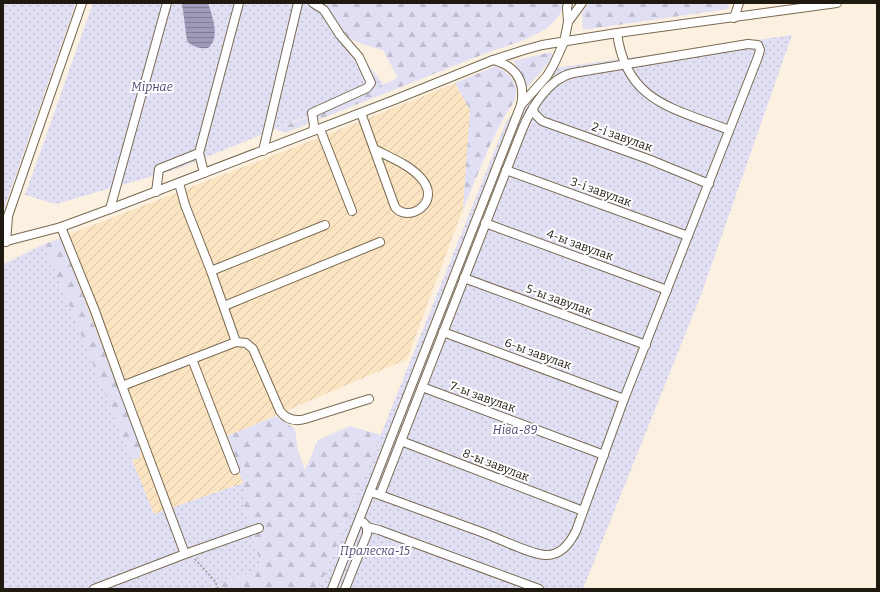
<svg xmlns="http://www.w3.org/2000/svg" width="880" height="592" viewBox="0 0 880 592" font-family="Bitter,serif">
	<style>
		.industrial { fill: url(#industrial-furrows) }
		.grass { fill: url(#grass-dots) }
		.forest { fill: url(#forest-firs) }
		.water { fill: url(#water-rules) }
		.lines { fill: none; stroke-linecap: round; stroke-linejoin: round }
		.minor-casing { stroke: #7a6a52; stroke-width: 10 }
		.path { stroke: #9c9386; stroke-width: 1.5; stroke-dasharray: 2 2; stroke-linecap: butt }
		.minor { stroke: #fff; stroke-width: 8 }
		.labels { text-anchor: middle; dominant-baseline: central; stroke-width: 4; stroke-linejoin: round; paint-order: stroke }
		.park-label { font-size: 12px; font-style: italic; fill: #524b78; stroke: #fff }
		.street-label { font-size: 12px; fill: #201910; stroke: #fff }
	</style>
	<defs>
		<pattern id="industrial-furrows" width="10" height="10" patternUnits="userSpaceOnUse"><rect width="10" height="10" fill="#fbe4c2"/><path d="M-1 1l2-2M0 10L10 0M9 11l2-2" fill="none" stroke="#d7c3a6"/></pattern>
		<pattern id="grass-dots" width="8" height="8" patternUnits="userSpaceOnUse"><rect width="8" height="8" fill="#e1dff3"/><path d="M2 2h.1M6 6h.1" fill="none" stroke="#c1bfcf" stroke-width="1.8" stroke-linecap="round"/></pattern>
		<pattern id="forest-firs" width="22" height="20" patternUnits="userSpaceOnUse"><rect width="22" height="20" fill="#e1dff3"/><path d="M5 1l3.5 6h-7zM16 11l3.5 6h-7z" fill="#c1bfcf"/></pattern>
		<pattern id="water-rules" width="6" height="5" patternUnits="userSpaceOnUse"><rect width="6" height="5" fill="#9e9ab8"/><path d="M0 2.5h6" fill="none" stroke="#807d94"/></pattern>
	</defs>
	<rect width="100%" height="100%" fill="#fcf1e1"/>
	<path class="industrial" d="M455,83L470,110L463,209L407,359L228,436L243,483L154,514L44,244L364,120Z"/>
	<g class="grass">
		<path d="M3,3H76L3,212Z"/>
		<path d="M93,3H321L331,13L337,25L384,85L177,169L56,204L25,195Z"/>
		<path d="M792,35L701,295L583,589H319L506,122L548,69Z"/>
		<path d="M44,244L154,514L243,483V506L262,568L205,589H3V265L4,264Z"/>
	</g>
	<g class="forest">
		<path d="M321,3H564C558,32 519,42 494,50L285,133L276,129L318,113L398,78L383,50L365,45L345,37L337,25L331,13Z"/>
		<path d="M589,3H729L728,9L583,30L582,13Z"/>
		<path d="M551,52L554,56L527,88L522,74L513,61Z"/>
		<path d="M496,66C505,71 514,77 516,88C519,101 507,110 502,121C487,149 476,180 463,209L470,110L455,83Z"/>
		<path d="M61,238L140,447V458L132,460L44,244Z"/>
		<path d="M276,416L295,429L298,451L305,470L318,440L350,426L381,435L319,589H206L262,568L243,506V483L227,436Z"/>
	</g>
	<path class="water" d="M182,3H208C212,16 221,38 208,48C201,49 192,47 187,41Z"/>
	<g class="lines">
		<defs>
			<g id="minor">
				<path d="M568,3L567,8L568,22"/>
				<path d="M734,18L739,3"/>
				<path d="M617,33C626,102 673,108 729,130"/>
				<path d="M493,60C516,66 526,81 521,105"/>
				<path d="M533,108L534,113L542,121L648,159L709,184"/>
				<path d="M361,113L395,207C408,224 444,202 420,177C408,164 389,157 374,149"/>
				<path d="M320,129L352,211"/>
				<path d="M313,131L314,125L312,113L367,88L371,83L359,57L340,35L324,10L313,3"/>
				<path d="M263,151L298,3"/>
				<path d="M506,170L688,236"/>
				<path d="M204,173L199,153L239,3"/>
				<path d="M156,192L159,169L199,153"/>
				<path d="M110,209L167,3"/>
				<path d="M485,223L667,290"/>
				<path d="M61,227L95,311L122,386L236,342L211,271L185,205L179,183"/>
				<path d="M3,242L61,227L110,209L394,100L493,60L524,50L542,45L617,33L837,3"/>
				<path d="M6,242L8,216L82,3"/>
				<path d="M211,271L325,225"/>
				<path d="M464,278L646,345"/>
				<path d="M224,306L380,242"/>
				<path d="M443,332L624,399"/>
				<path d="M236,342L246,343L253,349L280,411C286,419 294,422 305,419L369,399"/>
				<path d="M192,359L235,470"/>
				<path d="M422,387L604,455"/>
				<path d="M401,441L583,511"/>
				<path d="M370,492L380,495C415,508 449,520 484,533C498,538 534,556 547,555C561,555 570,543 576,531L624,399L758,57L760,50L758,45L748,44L573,73C549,78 531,108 522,130L380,495"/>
				<path d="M367,527L379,530L539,589"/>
				<path d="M185,554L259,528"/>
				<path d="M94,589L185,554L122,386"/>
				<path d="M332,589L521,105L547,76L554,64L564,42L568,22L582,3"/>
				<path d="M345,589L367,534V527L364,523"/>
			</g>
		</defs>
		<use href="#minor" class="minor-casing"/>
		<path class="path" d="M195,559L215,581L218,589"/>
		<use href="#minor" class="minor"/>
	</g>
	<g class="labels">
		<g class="park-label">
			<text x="152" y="87">Мірнае</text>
			<text x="515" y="430">Ніва-89</text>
			<text x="375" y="551">Пралеска-15</text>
		</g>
		<g class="street-label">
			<text transform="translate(622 137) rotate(20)">2-і завулак</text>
			<text transform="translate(601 192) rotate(20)">3-і завулак</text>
			<text transform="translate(580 245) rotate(20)">4-ы завулак</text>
			<text transform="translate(559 300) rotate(20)">5-ы завулак</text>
			<text transform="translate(538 354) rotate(20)">6-ы завулак</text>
			<text transform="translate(483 397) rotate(20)">7-ы завулак</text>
			<text transform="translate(496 465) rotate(21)">8-ы завулак</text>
		</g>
	</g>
	<rect width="880" height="592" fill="none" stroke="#201910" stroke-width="8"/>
</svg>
